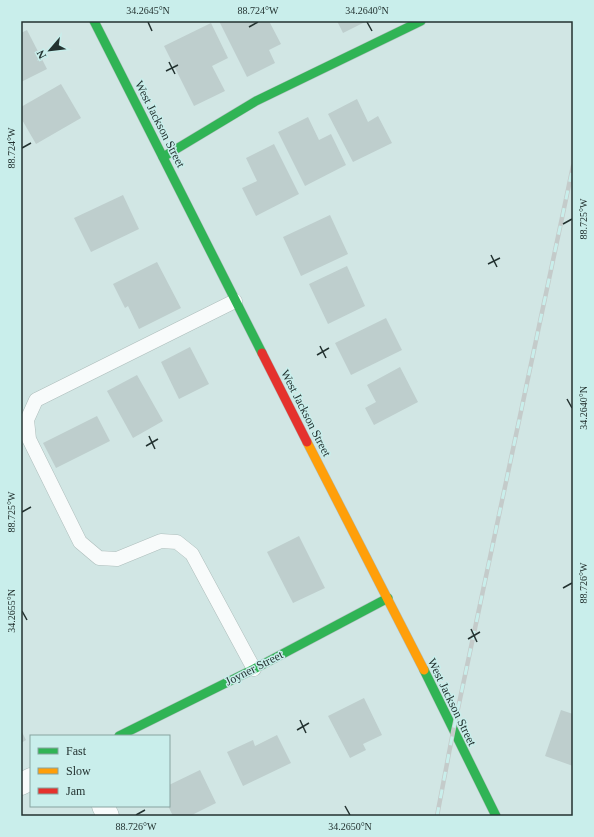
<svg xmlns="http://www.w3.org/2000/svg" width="594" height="837" viewBox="0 0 594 837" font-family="Georgia,serif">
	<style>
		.building { fill: #bececd }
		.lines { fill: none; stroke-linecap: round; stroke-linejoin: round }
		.lane-casing { stroke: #adbdbb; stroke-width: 15 }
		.street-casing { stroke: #adbdbb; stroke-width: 23 }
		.fast-casing { stroke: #adbdbb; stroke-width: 10 }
		.slow-casing { stroke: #adbdbb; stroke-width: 10 }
		.jam-casing { stroke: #adbdbb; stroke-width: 10 }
		.lane { stroke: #f8fbfb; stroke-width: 14 }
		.street { stroke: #f8fbfb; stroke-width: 22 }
		.fast { stroke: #30b455; stroke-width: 9 }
		.slow { stroke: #ff9f0a; stroke-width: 9 }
		.jam { stroke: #e5322d; stroke-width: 9 }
		.rail-casing { stroke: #c4cbca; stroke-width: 4.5 }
		.rail { stroke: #c9eeeb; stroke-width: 3; stroke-dasharray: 9; stroke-linecap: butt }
		.ticks { fill: none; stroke: #233230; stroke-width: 1.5 }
		.labels { text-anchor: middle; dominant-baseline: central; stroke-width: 3; stroke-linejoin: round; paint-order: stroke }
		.street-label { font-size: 12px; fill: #233230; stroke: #c9eeeb }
		.neatline { fill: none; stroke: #233230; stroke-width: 1.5 }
		.ticks-label { font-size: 10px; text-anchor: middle; fill: #233230 }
	</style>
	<rect width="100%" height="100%" fill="#d1e6e4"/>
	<g class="building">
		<path d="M219,21H255L256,23L259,21H269L281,44L269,50L275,63L247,77Z"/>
		<path d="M337,21H367L343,33Z"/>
		<path d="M211,23L228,58L212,66L225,91L194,106L164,46Z"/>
		<path d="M27,30L47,69L21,82V33Z"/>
		<path d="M61,84L81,118L36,144L21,118V107Z"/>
		<path d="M357,99L368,122L378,116L392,143L353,162L328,114Z"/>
		<path d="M308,117L319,140L331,134L346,165L305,186L278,132Z"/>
		<path d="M274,144L299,194L256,216L242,188L257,181L246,158Z"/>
		<path d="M123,195L139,229L91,252L74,218Z"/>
		<path d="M330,215L348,254L301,276L283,237Z"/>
		<path d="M157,262L181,308L139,329L128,306L125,308L113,284Z"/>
		<path d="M347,266L365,306L328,324L309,284Z"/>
		<path d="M386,318L402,350L351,375L335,343Z"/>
		<path d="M190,347L209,384L179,399L161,362Z"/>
		<path d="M400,367L418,402L374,425L365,408L376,402L367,385Z"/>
		<path d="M137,375L163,421L133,438L107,391Z"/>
		<path d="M97,416L110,441L56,468L43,443Z"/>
		<path d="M299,536L325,588L293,603L267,552Z"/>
		<path d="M364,698L382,735L363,744L366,750L350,758L328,716Z"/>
		<path d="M561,710L573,714V766L545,756Z"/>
		<path d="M21,730L26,740L21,743Z"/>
		<path d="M277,735L291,763L243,786L227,752L253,740L255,746Z"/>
		<path d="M200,770L216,803L190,816H173L168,806H169V785Z"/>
	</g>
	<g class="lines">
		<defs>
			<path id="lane" d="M235,301L36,400L27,420L29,439L80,542L99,558L117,559L161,541L177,542L192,554L254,669"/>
			<g id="street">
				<path d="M21,784L31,779"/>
				<path d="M103,806L108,816"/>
			</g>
			<g id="fast">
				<path d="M94,21L262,353"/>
				<path d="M163,157L256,101L421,21"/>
				<path d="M424,670L496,816"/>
				<path d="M119,736L254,669L388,598"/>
			</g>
			<path id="slow" d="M307,442L424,670"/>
			<path id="jam" d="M262,353L307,442"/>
		</defs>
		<use href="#lane" class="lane-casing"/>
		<use href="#street" class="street-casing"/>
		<use href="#fast" class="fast-casing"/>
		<use href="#slow" class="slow-casing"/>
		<use href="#jam" class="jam-casing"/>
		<use href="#lane" class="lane"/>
		<use href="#street" class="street"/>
		<use href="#fast" class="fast"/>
		<use href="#slow" class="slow"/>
		<use href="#jam" class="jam"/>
		<defs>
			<path id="rail" d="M437,816L453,732L573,166"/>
		</defs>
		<use href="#rail" class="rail-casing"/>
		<use href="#rail" class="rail"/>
	</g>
	<path class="ticks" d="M148,22L152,31M367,22L372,31M249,27L258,22M169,62L175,74M166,71L178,65M22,148L31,143M563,224L572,219M491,255L497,267M488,264L500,258M320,346L326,358M317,355L329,348M567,399L572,408M149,436L155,449M146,446L158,439M22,512L31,507M563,588L572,583M22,611L27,620M471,629L477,642M468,639L480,632M300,720L306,733M297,730L309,723M345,806L350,815M136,815L145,810"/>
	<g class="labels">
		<g class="street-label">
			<text transform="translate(160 124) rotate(63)">West Jackson Street</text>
			<text transform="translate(306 413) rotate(63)">West Jackson Street</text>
			<text transform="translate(254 668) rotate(-27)">Joyner Street</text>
			<text transform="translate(452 702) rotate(64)">West Jackson Street</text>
		</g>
	</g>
	<rect width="594" height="837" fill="none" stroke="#c9eeeb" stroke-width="44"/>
	<rect x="30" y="735" width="140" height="72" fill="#c9eeeb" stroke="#87a3a0"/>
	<rect x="38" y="748" width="20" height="6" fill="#30b455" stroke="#87a3a0"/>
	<text x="66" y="755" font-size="12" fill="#233230">Fast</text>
	<rect x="38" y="768" width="20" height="6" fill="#ff9f0a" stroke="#87a3a0"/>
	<text x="66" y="775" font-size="12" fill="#233230">Slow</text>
	<rect x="38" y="788" width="20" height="6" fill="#e5322d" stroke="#87a3a0"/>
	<text x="66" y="795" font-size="12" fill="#233230">Jam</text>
	<g transform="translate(50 50) rotate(242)" stroke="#c9eeeb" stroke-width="3" paint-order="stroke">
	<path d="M0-3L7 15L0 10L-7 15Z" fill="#233230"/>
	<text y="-6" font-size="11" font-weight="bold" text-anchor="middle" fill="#233230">N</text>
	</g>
	<rect x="22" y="22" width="550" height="793" class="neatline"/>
	<g class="ticks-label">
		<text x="148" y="14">34.2645°N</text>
		<text x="258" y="14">88.724°W</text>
		<text x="367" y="14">34.2640°N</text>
		<text transform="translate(11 148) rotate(-90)" y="4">88.724°W</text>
		<text transform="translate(583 219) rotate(-90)" y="4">88.725°W</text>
		<text transform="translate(583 408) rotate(-90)" y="4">34.2640°N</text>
		<text transform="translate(11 512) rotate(-90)" y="4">88.725°W</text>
		<text transform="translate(583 583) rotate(-90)" y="4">88.726°W</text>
		<text transform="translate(11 611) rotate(-90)" y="4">34.2655°N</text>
		<text x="136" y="830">88.726°W</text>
		<text x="350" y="830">34.2650°N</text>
	</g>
</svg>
